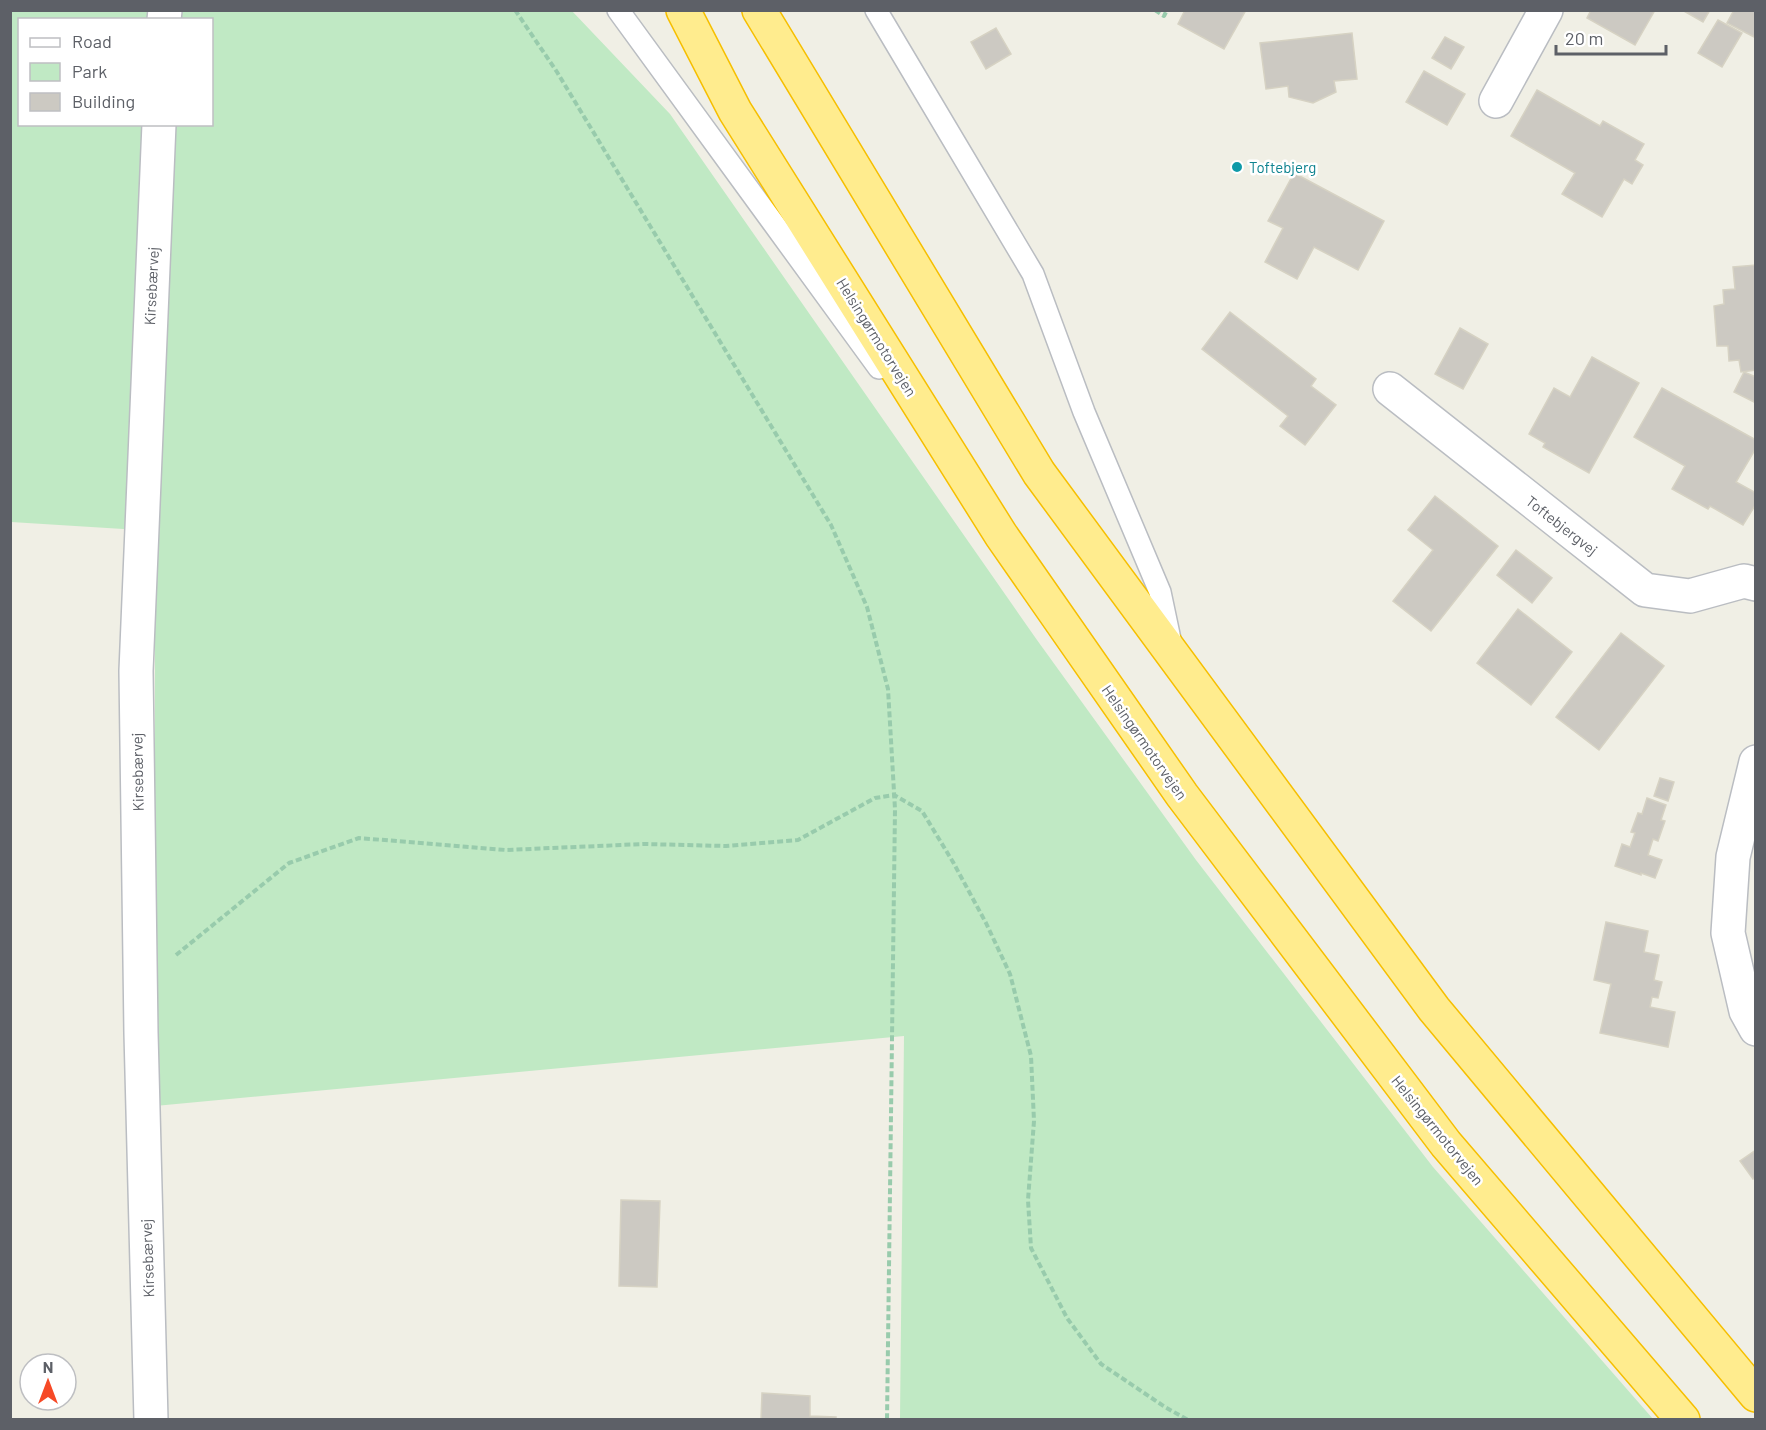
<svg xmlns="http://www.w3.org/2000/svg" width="1766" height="1430" viewBox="0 0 1766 1430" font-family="Barlow,sans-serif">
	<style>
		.green { fill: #c0e9c4; fill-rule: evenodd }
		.building { fill: #ccc9c2; stroke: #d6d2c3; stroke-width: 1.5 }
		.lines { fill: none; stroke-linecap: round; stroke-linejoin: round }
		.lane-casing { stroke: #babdc2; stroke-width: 24 }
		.street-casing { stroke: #babdc2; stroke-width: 36 }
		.highway-casing { stroke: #f6bf00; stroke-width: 36 }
		.path { stroke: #98cbac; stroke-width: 4; stroke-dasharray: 6 3; stroke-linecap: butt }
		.lane { stroke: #fff; stroke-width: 21 }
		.street { stroke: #fff; stroke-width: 33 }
		.highway { stroke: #ffec8e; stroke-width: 33 }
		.culture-dot { fill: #0f9aa8; stroke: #fff; stroke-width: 2 }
		.labels { text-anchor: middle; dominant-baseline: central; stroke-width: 5; stroke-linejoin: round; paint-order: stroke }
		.culture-label { font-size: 15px; fill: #0d838f; stroke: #fff; text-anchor: start }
		.street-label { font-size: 15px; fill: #5d6067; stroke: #fff }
	</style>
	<rect width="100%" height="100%" fill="#f0efe5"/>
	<path class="green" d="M10,11H572L670,114L1037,640L1196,860L1433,1167L1653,1419H900L904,1036L155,1106V531L11,522ZM20,20H212V124H20Z"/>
	<g class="building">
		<path d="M1185,10H1246L1224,49L1178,24Z"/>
		<path d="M1591,10H1655L1635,45L1587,18Z"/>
		<path d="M1682,10H1710L1703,22Z"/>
		<path d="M1734,10H1756V38L1727,23Z"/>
		<path d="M1718,20L1742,33L1722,67L1698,53Z"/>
		<path d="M996,28L1011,54L986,69L971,42Z"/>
		<path d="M1352,33L1357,79L1334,81L1336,92L1313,103L1289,97L1288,86L1266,89L1260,43Z"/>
		<path d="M1445,37L1464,47L1451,69L1432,58Z"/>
		<path d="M1424,71L1465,94L1447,125L1406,102Z"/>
		<path d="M1537,90L1600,126L1603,121L1644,144L1635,160L1643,165L1632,184L1624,179L1602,217L1562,194L1575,173L1511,136Z"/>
		<path d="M1294,173L1384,221L1358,270L1314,247L1297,279L1265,262L1283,228L1268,221Z"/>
		<path d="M1756,265V370L1741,372L1739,360L1729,361L1728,346H1717L1714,306L1724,304L1723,290L1735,289L1733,267Z"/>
		<path d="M1230,312L1316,379L1311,386L1336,405L1305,445L1280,426L1288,416L1202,349Z"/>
		<path d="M1460,328L1488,344L1463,389L1435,374Z"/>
		<path d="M1592,357L1639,383L1589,473L1543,447L1545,443L1529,434L1554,388L1570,397Z"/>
		<path d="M1744,372L1756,377V403L1734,392Z"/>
		<path d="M1662,388L1756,440V448L1736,482L1756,493V504L1743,525L1710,506L1708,509L1672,489L1685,466L1634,437Z"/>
		<path d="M1435,496L1498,546L1431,631L1393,601L1433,550L1408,530Z"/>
		<path d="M1516,550L1552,578L1532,603L1497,575Z"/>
		<path d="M1518,609L1572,652L1531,705L1477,663Z"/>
		<path d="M1621,633L1664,666L1599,750L1556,717Z"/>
		<path d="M1660,778L1674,782L1668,801L1654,796Z"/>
		<path d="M1647,798L1666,805L1661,820L1665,821L1658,841L1653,839L1648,855L1662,860L1655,878L1641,873V875L1615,866L1622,844L1630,847L1635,833L1631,832L1638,813L1642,814Z"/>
		<path d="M1606,922L1648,931L1644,952L1659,955L1654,980L1662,982L1658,998L1652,997L1650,1007L1675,1012L1668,1047L1600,1033L1611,984L1594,980Z"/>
		<path d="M1756,1150V1177L1753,1179L1740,1161Z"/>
		<path d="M621,1200L660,1201L657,1287L619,1286Z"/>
		<path d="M762,1393L810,1396V1416L836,1417V1420H761Z"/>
	</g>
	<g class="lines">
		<defs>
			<g id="lane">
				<path d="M618,10L879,368"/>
				<path d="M876,10L1033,274L1084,412L1160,592L1171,644"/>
			</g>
			<g id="street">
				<path d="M164,20L165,10"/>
				<path d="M1496,101L1546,10"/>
				<path d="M1390,389L1645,590L1690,596L1744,581L1756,584"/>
				<path d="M1756,762L1733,857L1728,933L1746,1011L1756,1029"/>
				<path d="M151,1420L141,1033L136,671L159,124"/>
			</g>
			<g id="highway">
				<path d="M683,10L735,111L1001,535L1182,795L1446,1144L1683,1420"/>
				<path d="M759,10L1039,473L1434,1009L1756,1395"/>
			</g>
		</defs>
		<use href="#lane" class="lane-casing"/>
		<use href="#street" class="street-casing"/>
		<use href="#highway" class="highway-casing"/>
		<g class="path">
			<path d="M515,10L557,72L831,525L867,607L888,689L895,809L887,1420"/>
			<path d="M1155,10L1164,16L1167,10"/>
			<path d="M176,955L289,863L359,838L506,850L644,844L726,846L798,840L875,798L894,795L922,811L953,862L986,923L1010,974L1031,1056L1034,1121L1028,1200L1031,1248L1067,1318L1101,1364L1165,1407L1188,1420"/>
		</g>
		<use href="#lane" class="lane"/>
		<use href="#street" class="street"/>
		<use href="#highway" class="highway"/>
	</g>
	<circle class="culture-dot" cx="1237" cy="167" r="6"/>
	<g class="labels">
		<g class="culture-label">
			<text x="1249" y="167">Toftebjerg</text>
		</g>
		<g class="street-label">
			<text transform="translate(151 286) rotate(-87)">Kirsebærvej</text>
			<text transform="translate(877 337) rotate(58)">Helsingørmotorvejen</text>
			<text transform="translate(1562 525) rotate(38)">Toftebjergvej</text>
			<text transform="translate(1145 742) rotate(55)">Helsingørmotorvejen</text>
			<text transform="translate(137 772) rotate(-91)">Kirsebærvej</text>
			<text transform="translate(1438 1130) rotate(51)">Helsingørmotorvejen</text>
			<text transform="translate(147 1258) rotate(-92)">Kirsebærvej</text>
		</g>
	</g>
	<rect width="1766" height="1430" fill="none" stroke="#5d6067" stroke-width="24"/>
	<rect x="18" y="18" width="195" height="108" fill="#ffffff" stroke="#bebfc2" stroke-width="1.5"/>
	<rect x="30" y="38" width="30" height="9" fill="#ffffff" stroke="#bebfc2" stroke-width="1.5"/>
	<text x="72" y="48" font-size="18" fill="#5d6067">Road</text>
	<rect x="30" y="63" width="30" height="18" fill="#c0e9c4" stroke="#bebfc2" stroke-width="1.5"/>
	<text x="72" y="78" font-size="18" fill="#5d6067">Park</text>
	<rect x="30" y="93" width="30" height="18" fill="#ccc9c2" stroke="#bebfc2" stroke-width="1.5"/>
	<text x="72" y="108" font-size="18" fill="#5d6067">Building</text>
	<g transform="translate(48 1382)"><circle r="28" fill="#ffffff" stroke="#bebfc2" stroke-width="1.5"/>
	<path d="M0-4.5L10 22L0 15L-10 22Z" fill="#f64926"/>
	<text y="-9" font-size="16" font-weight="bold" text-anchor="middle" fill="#5d6067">N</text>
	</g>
	<path d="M1556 45v9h110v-9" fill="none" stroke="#5d6067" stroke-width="3"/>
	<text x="1565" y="45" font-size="18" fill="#5d6067" stroke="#ffffff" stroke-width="4.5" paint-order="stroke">20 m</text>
</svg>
